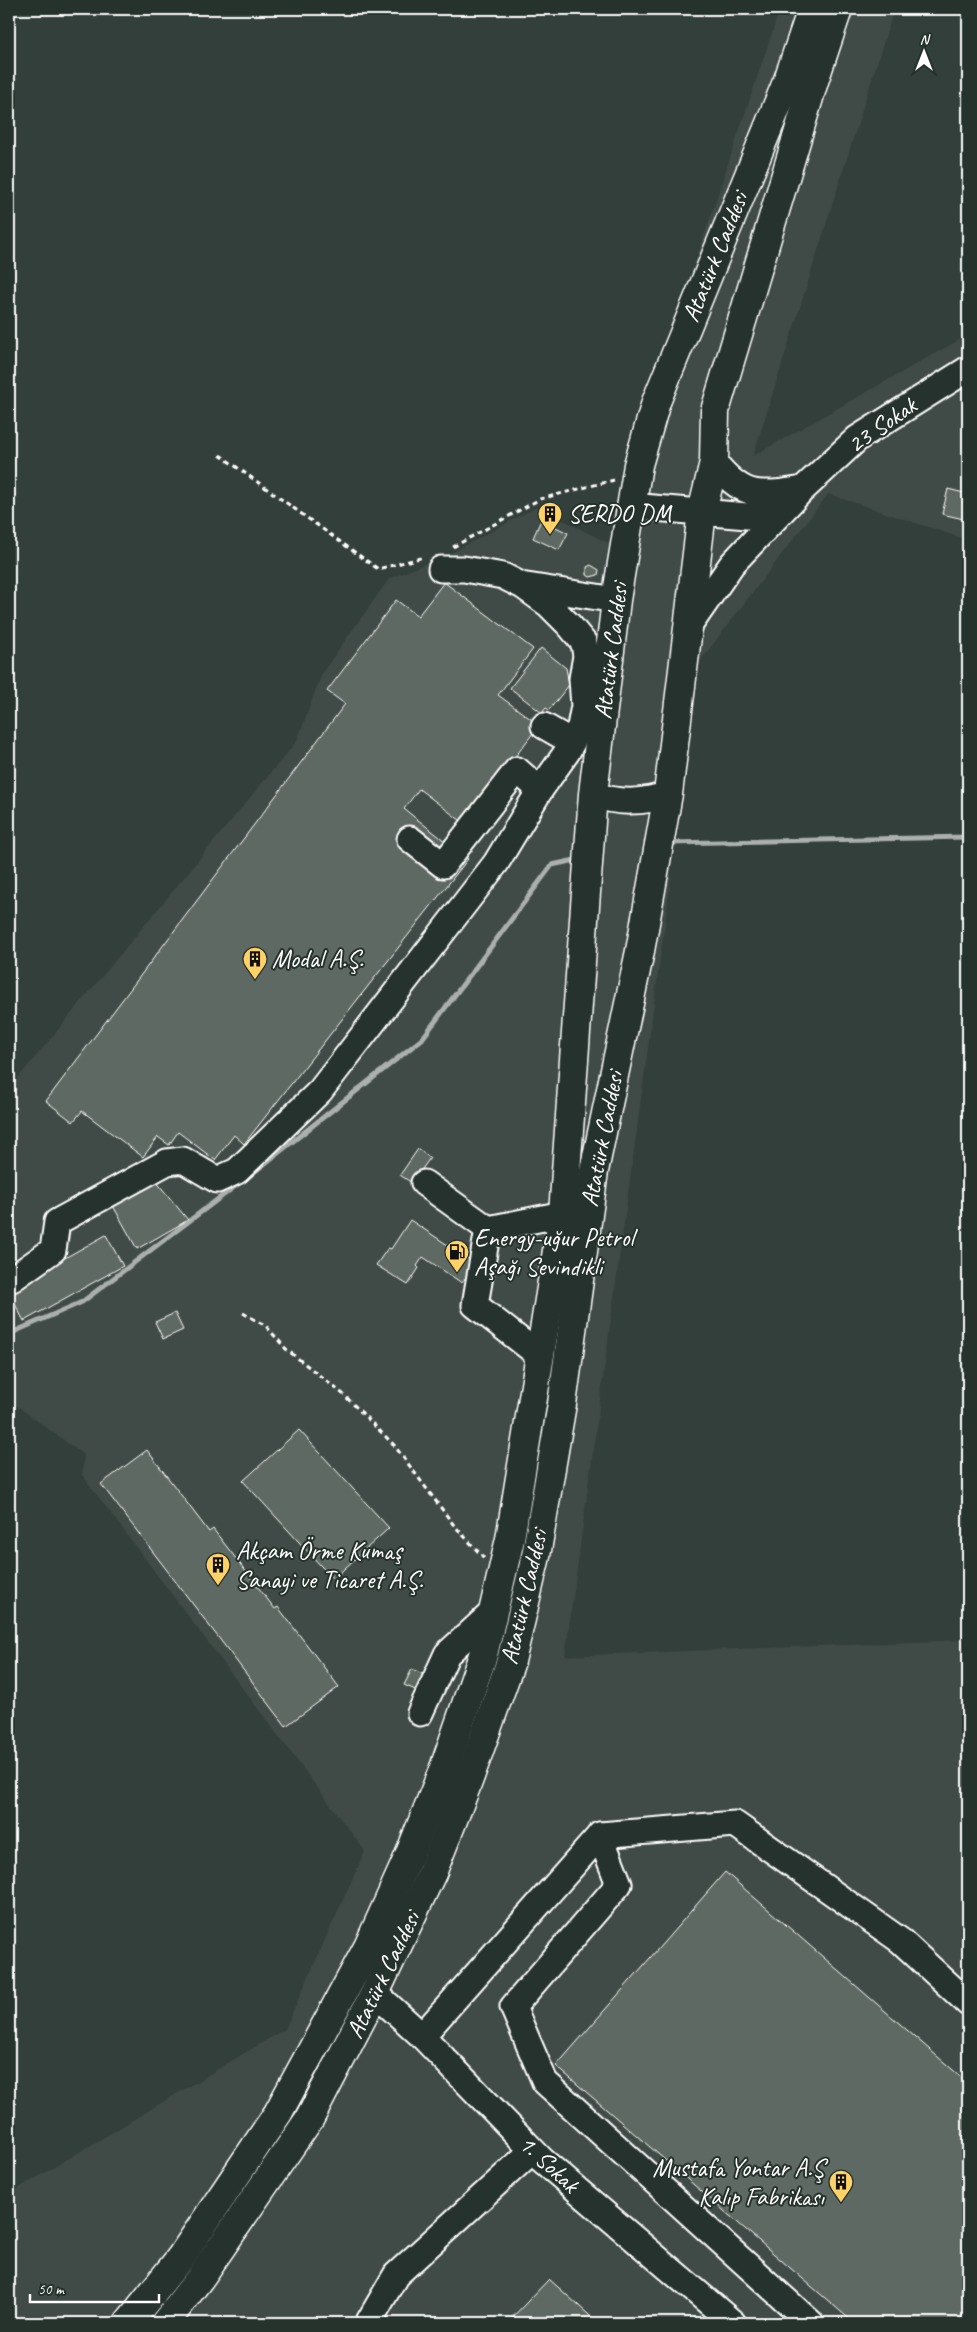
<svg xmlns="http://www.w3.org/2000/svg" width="977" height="2332" viewBox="0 0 977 2332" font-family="Caveat,sans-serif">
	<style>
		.built { fill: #404c47 }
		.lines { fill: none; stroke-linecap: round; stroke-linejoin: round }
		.stream { stroke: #abb0ae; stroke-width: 5 }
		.building { fill: #5f6964; stroke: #fff }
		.minor-casing { stroke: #fff; stroke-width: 29 }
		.major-casing { stroke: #fff; stroke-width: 31 }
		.path { stroke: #fff; stroke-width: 3; stroke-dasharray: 5 4; stroke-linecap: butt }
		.minor { stroke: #26332d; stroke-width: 25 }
		.major { stroke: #26332d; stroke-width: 28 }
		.labels { text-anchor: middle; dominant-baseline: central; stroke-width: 4; stroke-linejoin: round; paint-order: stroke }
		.street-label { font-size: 25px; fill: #fff; stroke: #26332d }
		.poi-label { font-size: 25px; fill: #fff; stroke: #26332d; text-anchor: start }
	</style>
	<rect width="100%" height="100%" fill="#333f3a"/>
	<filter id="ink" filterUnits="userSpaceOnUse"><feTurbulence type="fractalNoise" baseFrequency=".02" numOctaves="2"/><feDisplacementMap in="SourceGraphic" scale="10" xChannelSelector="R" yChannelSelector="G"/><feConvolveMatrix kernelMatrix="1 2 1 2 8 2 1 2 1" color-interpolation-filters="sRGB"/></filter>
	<g filter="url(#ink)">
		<path class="built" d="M780,9H894L753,456L968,335V540L828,494L684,682L670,886L565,1656L968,1640V2323H9V2189L11,2193L285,2029L365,1851L82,1475L84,1455L9,1400V1089L297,741L322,673L389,579L453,552L537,507L616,547L626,469Z"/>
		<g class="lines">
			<g class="stream">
				<path d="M669,843L968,837"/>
				<path d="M249,1176L422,1039L552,865L580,859"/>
				<path d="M9,1334L82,1302L242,1181"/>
			</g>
		</g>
		<g class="building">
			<path d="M948,489L968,494V520L942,514Z"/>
			<path d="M541,520L568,533L559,550L533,538Z"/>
			<path d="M591,565L599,570L598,575L590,577L587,575V567Z"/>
			<path d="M444,582L533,649L498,695L539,725L465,824L419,789L404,809L468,859L244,1144L234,1135L215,1160L178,1132L169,1145L158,1137L143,1157L82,1111L73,1122L46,1101L345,704L327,691L396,600L418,616Z"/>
			<path d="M541,648L566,668L569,685L549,710L546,708L542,713L510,688Z"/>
			<path d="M418,1149L430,1158L412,1183L400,1175Z"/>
			<path d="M155,1180L188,1220L137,1249L112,1204Z"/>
			<path d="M410,1220L475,1263L462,1283L423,1257L417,1266L419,1268L408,1285L376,1265L388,1248L391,1249Z"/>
			<path d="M106,1235L123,1266L24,1321L9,1293V1289Z"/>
			<path d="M175,1313L183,1330L163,1339L155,1322Z"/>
			<path d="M299,1430L389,1528L333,1579L243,1481Z"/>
			<path d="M147,1450L209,1532L213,1529L275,1609L278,1607L339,1687L286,1726L101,1484Z"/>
			<path d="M412,1669L427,1676L420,1692L404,1685Z"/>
			<path d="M725,1872L968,2083V2323H854L556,2066Z"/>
			<path d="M549,2279L598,2323H507Z"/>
		</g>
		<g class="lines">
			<defs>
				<g id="minor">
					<path d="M714,462C741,495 755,497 797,490"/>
					<path d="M630,509L642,507L747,516L765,512L785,500"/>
					<path d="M527,586L616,600"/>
					<path d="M689,626L732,564L802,490L858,438L968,369"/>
					<path d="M544,726L572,742"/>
					<path d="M593,794C616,804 645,803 668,794"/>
					<path d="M410,839L443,865L517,770L540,790"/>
					<path d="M424,1183L488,1229"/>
					<path d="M12,1279L53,1250L57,1222L167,1162L183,1160L217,1180L237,1171L320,1091L496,863L540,790L567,752L580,727L584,706L582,679L586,656L584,643L570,626L548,604L523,586L503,576L464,569H441"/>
					<path d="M540,1356L475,1305L488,1229L563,1214"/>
					<path d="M420,1713L447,1654L493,1612"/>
					<path d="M600,1835L619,1884L513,2007L545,2082L811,2323"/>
					<path d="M375,1993L422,2036L542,2160L733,2323"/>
					<path d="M422,2036L600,1835L735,1824L901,1941L968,2003"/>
					<path d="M368,2323L396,2275L532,2151"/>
				</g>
				<g id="major">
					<path d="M128,2323L181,2257L278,2113L368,1947L409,1856L444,1768L483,1655L510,1539L563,1214L593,794L616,600L638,465L656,402L789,77L812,9"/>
					<path d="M165,2323L200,2278L310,2118L375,1993L432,1873L469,1779L511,1661L536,1556L562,1404L594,1171L640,951L668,794L702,512L714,462L715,411L814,81L838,9"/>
				</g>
			</defs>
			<use href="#minor" class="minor-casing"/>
			<use href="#major" class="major-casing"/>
			<g class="path">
				<path d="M220,455L378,569L424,557"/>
				<path d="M453,547L540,499L614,480"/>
				<path d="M243,1313L266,1326L286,1349L343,1394L394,1445L453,1524L484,1558"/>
			</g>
			<use href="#minor" class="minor"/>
			<use href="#major" class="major"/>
		</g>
	</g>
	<defs>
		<symbol id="building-pin" viewBox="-11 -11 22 30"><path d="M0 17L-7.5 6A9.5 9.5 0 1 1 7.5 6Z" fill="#ffd166" stroke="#26332d"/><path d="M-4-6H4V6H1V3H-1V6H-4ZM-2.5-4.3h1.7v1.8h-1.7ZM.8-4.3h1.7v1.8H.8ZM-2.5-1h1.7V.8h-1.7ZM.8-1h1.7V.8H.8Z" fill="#111"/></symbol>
		<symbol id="fuel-pin" viewBox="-11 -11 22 30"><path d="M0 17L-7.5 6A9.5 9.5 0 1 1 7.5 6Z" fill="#ffd166" stroke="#26332d"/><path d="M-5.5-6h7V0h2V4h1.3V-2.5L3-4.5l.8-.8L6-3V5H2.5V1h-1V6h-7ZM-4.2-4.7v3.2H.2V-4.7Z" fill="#111"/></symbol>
	</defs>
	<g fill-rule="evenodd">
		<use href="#building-pin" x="536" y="500" width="28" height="38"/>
		<use href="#building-pin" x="241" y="945" width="28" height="38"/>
		<use href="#fuel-pin" x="443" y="1238" width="28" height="38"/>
		<use href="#building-pin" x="204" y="1551" width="28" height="38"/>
		<use href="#building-pin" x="827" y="2168" width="28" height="38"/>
	</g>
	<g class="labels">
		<g class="street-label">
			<text transform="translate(715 257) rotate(-68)">Atatürk Caddesi</text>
			<text transform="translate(882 425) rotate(-35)">23 Sokak</text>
			<text transform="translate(611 651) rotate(-83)">Atatürk Caddesi</text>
			<text transform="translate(602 1139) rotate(-79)">Atatürk Caddesi</text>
			<text transform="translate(524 1597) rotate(-77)">Atatürk Caddesi</text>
			<text transform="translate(383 1975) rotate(-64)">Atatürk Caddesi</text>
			<text transform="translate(549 2164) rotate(43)">1. Sokak</text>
		</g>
		<g class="poi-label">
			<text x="568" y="514">SERDO DM</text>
			<text x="272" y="959">Modal A.Ş.</text>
			<text x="474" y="1238">Energy-uğur Petrol<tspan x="474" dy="29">Aşağı Sevindikli</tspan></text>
			<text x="236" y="1551">Akçam Örme Kumaş<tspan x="236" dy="29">Sanayi ve Ticaret A.Ş.</tspan></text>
			<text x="824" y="2168" text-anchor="end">Mustafa Yontar A.Ş<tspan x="824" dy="29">Kalıp Fabrikası</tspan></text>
		</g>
	</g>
	<rect width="977" height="2332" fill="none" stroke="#26332d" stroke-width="30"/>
	<rect x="15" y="15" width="947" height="2302" fill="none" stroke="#fff" stroke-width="2" filter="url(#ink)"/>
	<g transform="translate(924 52)" stroke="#26332d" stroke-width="4" paint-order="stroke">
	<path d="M0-4L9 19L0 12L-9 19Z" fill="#ffffff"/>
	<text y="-8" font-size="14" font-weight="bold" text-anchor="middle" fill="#ffffff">N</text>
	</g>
	<path d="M30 2294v8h129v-8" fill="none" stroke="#ffffff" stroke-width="2.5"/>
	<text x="38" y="2294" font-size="15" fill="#ffffff" stroke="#26332d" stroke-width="4" paint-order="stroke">50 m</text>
</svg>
